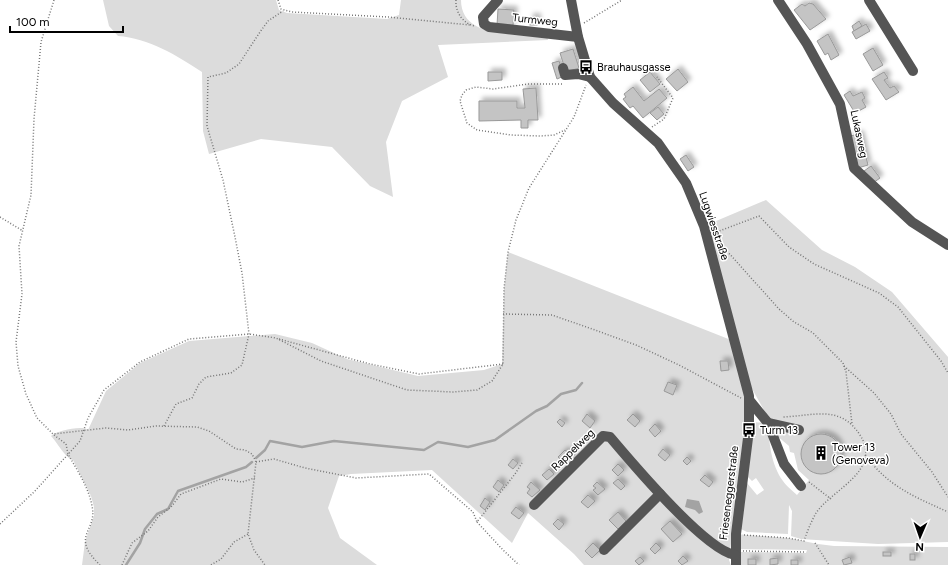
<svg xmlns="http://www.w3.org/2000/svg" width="948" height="565" viewBox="0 0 948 565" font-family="Figtree,sans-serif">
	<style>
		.green { fill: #dcdcdc; fill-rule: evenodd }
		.water { fill: #a3a3a3 }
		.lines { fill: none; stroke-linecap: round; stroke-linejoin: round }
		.stream { stroke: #a3a3a3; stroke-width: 2.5 }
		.building { fill: #c4c4c4; stroke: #999; filter: url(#shadow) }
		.path { stroke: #777; stroke-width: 1.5; stroke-dasharray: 1 2; stroke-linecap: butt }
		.minor { stroke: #555; stroke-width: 10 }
		.labels { text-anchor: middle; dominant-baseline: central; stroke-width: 3; stroke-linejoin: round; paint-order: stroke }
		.street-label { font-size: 11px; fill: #000; stroke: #fff }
		.poi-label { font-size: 11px; fill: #000; stroke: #fff; text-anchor: start }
	</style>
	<defs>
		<filter id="shadow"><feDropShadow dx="3.5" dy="-3.5" stdDeviation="2" flood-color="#0004"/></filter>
	</defs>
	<rect width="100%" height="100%" fill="#fff"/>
	<g class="green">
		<path d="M103,0H276L279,10L287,13L387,19L399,15L401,0H461C461,40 519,33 547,35L548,40L438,45L448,77L402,101L386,142L393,197L370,186L332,147L261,139L209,154L203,131L202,72C178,56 148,38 118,36L109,26Z"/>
		<path d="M766,200L822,250L855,267L892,292L948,357V542L878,544L801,539L791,536L792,511L789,505L788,534L747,532L741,529L747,483L757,495L764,490L756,478L752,481L747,476L752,422L767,423L770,421L750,385L708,232L712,231L709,224ZM768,423L778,426L776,435L789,446L790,452L794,453L798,470L809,480L797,495C792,490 786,486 783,481C771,465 769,442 768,423Z"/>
		<path d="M508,252L731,340L745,392L747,413L729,560L731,565H584L574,554L528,513L512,543L432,470L351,474L339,476L328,508L340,538L377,565H82L85,542L94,516V507L91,496L73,460C65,458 57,442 51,436C57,431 82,425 88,430L106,391L140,363L189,341L275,334L312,343L347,359L418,376L484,370L502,364L504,289Z"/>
		<path d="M736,534L788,538L818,544L834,546L948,547V565H738L739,552L806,553L807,550L737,549Z"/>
	</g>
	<path class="water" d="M687,499L699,501L703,512L699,514L695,510L685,507Z"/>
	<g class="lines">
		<g class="stream">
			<path d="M256,458L265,450L270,441L302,447L334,441L424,450L438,442L468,447L495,440L536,411L547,406L561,394L576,390L582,383"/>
			<path d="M126,565L140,543L145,529L157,514L168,509L178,491L246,467L252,462"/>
		</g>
	</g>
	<g class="building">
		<path d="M809,3L813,4L826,19L810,30L794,10L802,4L805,6Z"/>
		<path d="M498,9L514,10L513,26L497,25Z"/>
		<rect x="530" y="17" width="7" height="8"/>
		<path d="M859,21L862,26L854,31L852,26Z"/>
		<path d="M866,24L870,31L856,39L852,32Z"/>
		<path d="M828,34L839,55L831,60L828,53L825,55L817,41Z"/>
		<path d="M873,48L883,65L873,71L863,54Z"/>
		<path d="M573,49L579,68L566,72L560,53Z"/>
		<path d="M559,61L564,76L557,79L552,63Z"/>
		<path d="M678,69L688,82L677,91L666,79Z"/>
		<path d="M488,72H502V80L488,81Z"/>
		<path d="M650,72L660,84L650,92L640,80Z"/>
		<path d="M884,72L888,78L884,80L890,88L894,86L899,92L886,100L872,79Z"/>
		<path d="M633,87L644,101L659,89L667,98L643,118L633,106L630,108L623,99L626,97L624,94Z"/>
		<path d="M536,88L538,120H528V128H521V120L479,121V101H517V108H525L523,89Z"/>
		<path d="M850,91L853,96L862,92L865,98L862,100L866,107L855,113L844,95Z"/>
		<path d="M658,107L664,114L657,120L650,113Z"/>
		<path d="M860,134L868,165L858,168L850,136Z"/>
		<path d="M686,155L694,167L688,171L680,159Z"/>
		<path d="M871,166L880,178L873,183L864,171Z"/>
		<path d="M720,361H728L729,370L721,371Z"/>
		<path d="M668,382L677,385L673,395L664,391Z"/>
		<path d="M587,414L595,421L590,428L582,421Z"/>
		<path d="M633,414L640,421L635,427L627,420Z"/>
		<path d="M560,419L565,423L562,427L557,422Z"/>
		<path d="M655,424L661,431L655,437L649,430Z"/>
		<circle cx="821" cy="454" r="20"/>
		<path d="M663,449L670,455L665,461L658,455Z"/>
		<path d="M565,450L572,457L565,464L558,457Z"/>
		<path d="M687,457L691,461L687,465L683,461Z"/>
		<path d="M513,459L518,463L513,469L508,465Z"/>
		<path d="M618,464L624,470L618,476L612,470Z"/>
		<path d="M549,469L554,474L547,480L542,475Z"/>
		<path d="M705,475L713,482L709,487L700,480Z"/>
		<path d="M618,479L625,486L621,490L613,483Z"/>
		<path d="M498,480L504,485L499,492L493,487Z"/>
		<path d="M531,482L540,490L532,497L527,493L530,489L527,487Z"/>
		<path d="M597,482L605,489L598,495L593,490L596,488L593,486Z"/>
		<path d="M588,495L595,501L588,508L581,502Z"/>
		<path d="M485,498L490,502L485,510L480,506Z"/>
		<path d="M516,507L524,513L519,519L511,513Z"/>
		<path d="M618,512L626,521L618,529L609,520Z"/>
		<path d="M558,519L564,524L559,530L553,524Z"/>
		<path d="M670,521L682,534L673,542L661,529Z"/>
		<path d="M593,543L600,550L592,558L585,551Z"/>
		<path d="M656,543L661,548L655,554L650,549Z"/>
		<rect x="883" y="552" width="8" height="4"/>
		<rect x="910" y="554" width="5" height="6"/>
		<path d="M683,556L688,561L682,565L678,561Z"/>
		<path d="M640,557L644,561L639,565L635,561Z"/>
		<path d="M850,557L852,563L844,565L842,560Z"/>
		<path d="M778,558V564L770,565V559Z"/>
		<rect x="748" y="559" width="8" height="6"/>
		<rect x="791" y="560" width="7" height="5"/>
	</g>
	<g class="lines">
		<g class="path">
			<path d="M54,0L41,42L34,119L31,195L19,246L22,294L16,342L18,366L26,394L37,418L53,434L106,428L128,430L156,426L197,427L209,431L236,449L245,450L252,454L256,462L248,534L254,550L265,565"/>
			<path d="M278,0L281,9L292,12L388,17L470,25"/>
			<path d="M456,0C455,12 463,24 475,26"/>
			<path d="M584,23L622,0"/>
			<path d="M562,84H528L493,89L476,87L466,90L462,95L460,101L467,123L477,130L511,135L540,136L554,135L565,130"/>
			<path d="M652,127L664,119L673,98L657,77"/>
			<path d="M0,217L23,231"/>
			<path d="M714,233L759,216L789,247L814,264L879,293L898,307L941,361L948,373"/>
			<path d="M717,240L779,309L794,322L813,333L843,363L846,372L852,424"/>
			<path d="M503,314L552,315L595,330L636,345L679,365L741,398"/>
			<path d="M279,339L370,364L419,374L503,364"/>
			<path d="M844,366L874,393L891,414L901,434L932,472L948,497"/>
			<path d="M164,426L176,404L192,398L199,384L206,377L231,373L242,365L249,334L242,273L235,237L223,180L207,126L208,77L226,73L239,64L260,32L268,21L283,11"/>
			<path d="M54,435L66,444L68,454C77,470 89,488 92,506C98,532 69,535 100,565"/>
			<path d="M865,455C889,487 913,496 948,512"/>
			<path d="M256,462L274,459L305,468L356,478L429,474L473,512L477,522L515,474L522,463"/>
			<path d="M809,482L831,499"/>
			<path d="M477,522L503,550L519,565"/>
			<path d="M0,524L35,491L80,441L88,418L104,390L140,362L189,339L249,334L276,338L321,361L407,390L453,392L477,390L492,381L503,364L504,289L508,252L516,220L529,188L574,117L586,85"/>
			<path d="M744,535L788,538L804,541C807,532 811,522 816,513C831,490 883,471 860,435C840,404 813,416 783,417"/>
			<path d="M815,543L829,565"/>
			<path d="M743,551L806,552"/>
			<path d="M122,565L132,543L148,531L158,517L171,507L181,494L221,479L242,482L255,478"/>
			<path d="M211,565L221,559L234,542L248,534"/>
		</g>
		<g class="minor">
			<path d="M498,0L483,17L484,24L489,27L578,37"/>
			<path d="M571,0L578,37L590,77L613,103L658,143L686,183L704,226L749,396V430L736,534V565"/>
			<path d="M778,0L807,44L840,104L854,168L912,222L948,245"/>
			<path d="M869,0L913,71"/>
			<path d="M563,68L565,75L578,74L590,77"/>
			<path d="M750,401L768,423L784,464L801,486"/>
			<path d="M768,423L799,430"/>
			<path d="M534,505L603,436L610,437C632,463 705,550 735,555"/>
			<path d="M604,550L660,494"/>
		</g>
	</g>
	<defs>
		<symbol id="bus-bare" viewBox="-9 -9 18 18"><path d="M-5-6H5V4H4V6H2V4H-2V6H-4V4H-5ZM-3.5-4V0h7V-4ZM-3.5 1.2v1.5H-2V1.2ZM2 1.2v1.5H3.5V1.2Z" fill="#000" stroke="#fff" stroke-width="2.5" paint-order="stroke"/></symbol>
		<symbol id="building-bare" viewBox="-9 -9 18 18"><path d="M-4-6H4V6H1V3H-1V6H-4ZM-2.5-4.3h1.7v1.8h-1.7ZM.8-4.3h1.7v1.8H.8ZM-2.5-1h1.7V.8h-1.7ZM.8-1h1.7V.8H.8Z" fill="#000" stroke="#fff" stroke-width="2.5" paint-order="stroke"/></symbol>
	</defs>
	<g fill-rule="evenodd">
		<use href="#bus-bare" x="576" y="57" width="20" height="20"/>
		<use href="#bus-bare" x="739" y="420" width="20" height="20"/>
		<use href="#building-bare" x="811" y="443" width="20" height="20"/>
	</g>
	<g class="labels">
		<g class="street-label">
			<text transform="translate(535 20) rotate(6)">Turmweg</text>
			<text transform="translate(859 134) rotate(78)">Lukasweg</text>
			<text transform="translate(714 226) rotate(71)">Lugwiesstraße</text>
			<text transform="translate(573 450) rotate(-44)">Rappelweg</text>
			<text transform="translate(729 493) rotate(-83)">Frieseneggerstraße</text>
		</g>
		<g class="poi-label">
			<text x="597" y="67">Brauhausgasse</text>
			<text x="760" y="430">Turm 13</text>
			<text x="832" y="447">Tower 13<tspan x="832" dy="13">(Genoveva)</tspan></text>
		</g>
	</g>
	<g transform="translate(920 537) rotate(182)" stroke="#ffffff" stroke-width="3" paint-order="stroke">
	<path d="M0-3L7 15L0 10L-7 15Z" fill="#000000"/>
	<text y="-6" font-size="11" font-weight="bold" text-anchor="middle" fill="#000000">N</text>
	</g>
	<path d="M10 26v6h113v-6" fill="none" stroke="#000000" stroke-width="2"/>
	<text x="16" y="26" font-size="12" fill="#000000" stroke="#ffffff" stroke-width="3" paint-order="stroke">100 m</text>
</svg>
